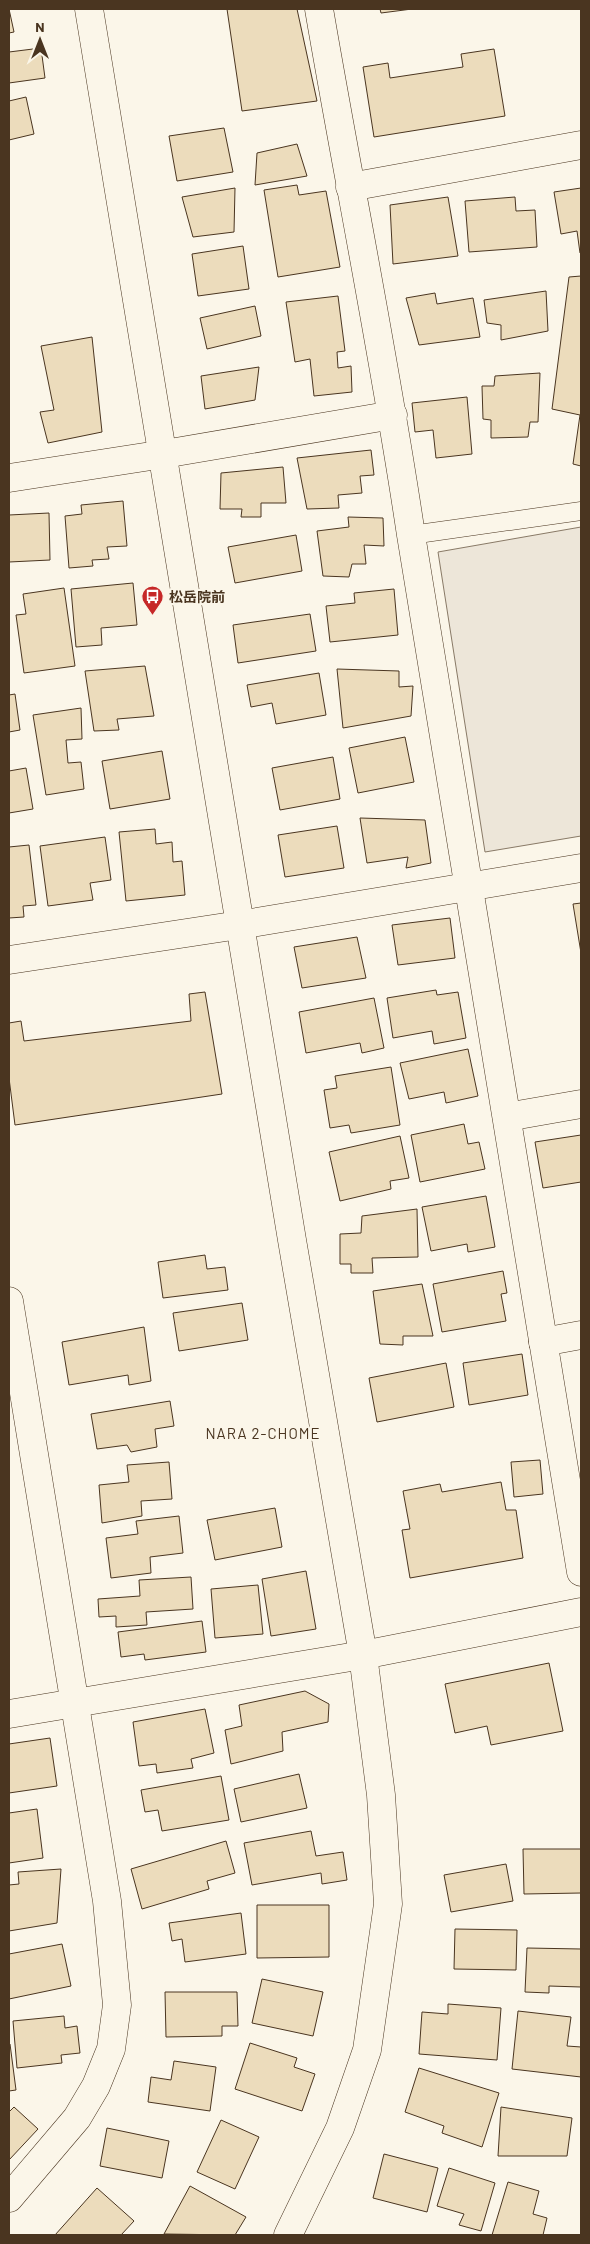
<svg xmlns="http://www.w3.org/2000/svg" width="590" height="2244" viewBox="0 0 590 2244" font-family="Barlow,'Noto Sans JP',sans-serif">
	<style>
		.green { fill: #ede6d9; stroke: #887966 }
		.building { fill: #ecdcbc; stroke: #4a3520 }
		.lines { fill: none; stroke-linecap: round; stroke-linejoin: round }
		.lane-casing { stroke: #4a3520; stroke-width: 19 }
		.street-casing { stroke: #4a3520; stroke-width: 29 }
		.secondary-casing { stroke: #4a3520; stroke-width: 29 }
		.lane { stroke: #fbf6e9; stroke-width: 18 }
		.street { stroke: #fbf6e9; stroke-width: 28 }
		.secondary { stroke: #fbf6e9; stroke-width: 28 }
		.labels { text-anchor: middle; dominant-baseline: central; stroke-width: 4; stroke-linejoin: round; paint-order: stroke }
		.poi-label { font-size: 14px; font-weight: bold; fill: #4a3520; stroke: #fbf6e9; text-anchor: start }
		.neighbourhood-label { font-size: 15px; letter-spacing: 1px; fill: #4a3520; stroke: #fbf6e9 }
	</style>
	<rect width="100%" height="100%" fill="#fbf6e9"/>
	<path class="green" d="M581,527V836L485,852L438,552Z"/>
	<g class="building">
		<path d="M9,9L14,32L9,33Z"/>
		<path d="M227,9H297L317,101L242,111Z"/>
		<path d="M380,9H412L381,13Z"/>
		<path d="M41,48L45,78L9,83V52Z"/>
		<path d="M494,49L505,116L374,137L363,67L388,63L390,78L463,67L461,54Z"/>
		<path d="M26,97L34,134L9,140V101Z"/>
		<path d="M224,128L233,172L177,181L169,136Z"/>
		<path d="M297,144L307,176L255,185L257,153Z"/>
		<path d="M297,185L299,195L326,191L340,267L278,277L264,190Z"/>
		<path d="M235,188L234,232L193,237L182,197Z"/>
		<path d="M581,188V253H580L577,231L561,234L554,192Z"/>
		<path d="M448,197L458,256L393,264L390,205Z"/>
		<path d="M515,197L516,211L535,210L537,247L469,252L465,201Z"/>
		<path d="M243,246L249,289L198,296L192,254Z"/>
		<path d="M581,276V466L573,464L580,415L552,409L569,277Z"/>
		<path d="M546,291L548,331L501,340V325L487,323L484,300Z"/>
		<path d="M435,293L437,304L473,298L480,337L419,345L406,298Z"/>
		<path d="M338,296L345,351L337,352L338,368L351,366L352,392L314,396L310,359L295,362L286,302Z"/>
		<path d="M255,306L261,336L207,349L200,318Z"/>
		<path d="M92,337L102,432L48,443L40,412L54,410L41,346Z"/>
		<path d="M259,367L255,400L205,409L201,376Z"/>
		<path d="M540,373L538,422H530L528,437L491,438V420L483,419L482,386H494L495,376Z"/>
		<path d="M467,397L472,454L436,458L433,430L415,432L412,403Z"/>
		<path d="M371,450L374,475L360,476L362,493L338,495L339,508L307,509L297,458Z"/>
		<path d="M283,467L286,503H261V517H241L242,509H220L221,473Z"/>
		<path d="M123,501L127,546L107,547L109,559L92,560L93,566L69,568L65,516L82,514L81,505Z"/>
		<path d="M49,513L50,560L9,562V515Z"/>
		<path d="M348,517L383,518L384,546L364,545L366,564H352L349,577L323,576L317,531L349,527Z"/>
		<path d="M296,535L302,571L235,583L228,547Z"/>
		<path d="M133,583L137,625L101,628L102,645L76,647L71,589Z"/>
		<path d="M64,588L75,666L24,673L16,615L26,614L23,594Z"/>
		<path d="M394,589L398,635L330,642L326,606L355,603L354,593Z"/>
		<path d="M310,614L316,651L238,663L233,625Z"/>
		<path d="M145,666L154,716L117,719L119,730L94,731L85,671Z"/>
		<path d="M337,669L399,671V687L413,686L411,716L343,728Z"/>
		<path d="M319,673L326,715L276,724L272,703L251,707L247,685Z"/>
		<path d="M15,694L20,730L9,732V695Z"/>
		<path d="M81,708L82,739L66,740L68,763L81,762L84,789L46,795L33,715Z"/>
		<path d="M405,737L414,782L358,793L349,748Z"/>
		<path d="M162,751L170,799L110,809L102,761Z"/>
		<path d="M333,757L340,799L280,810L272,768Z"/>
		<path d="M26,768L33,809L9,813V771Z"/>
		<path d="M360,818L425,820L431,863L406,868L408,857L367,863Z"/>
		<path d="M337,826L344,868L285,877L278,835Z"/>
		<path d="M155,829L156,844L172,842L173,862L182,861L185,895L126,901L119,832Z"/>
		<path d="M105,837L111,880L90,883L93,900L48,906L40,846Z"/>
		<path d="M29,845L36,905L23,906L24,917L9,918V847Z"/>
		<path d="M581,903V953L573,904Z"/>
		<path d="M450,918L455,958L398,965L392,925Z"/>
		<path d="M357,937L366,978L302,988L294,947Z"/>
		<path d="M436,990L437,995L458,992L466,1038L434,1044L432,1031L393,1038L387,998Z"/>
		<path d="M205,992L222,1094L15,1125L9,1078V1023L21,1021L24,1041L191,1021L189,994Z"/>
		<path d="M374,998L384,1048L362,1053L360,1043L306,1053L299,1012Z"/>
		<path d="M468,1049L478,1096L446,1103L444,1092L409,1099L400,1063Z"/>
		<path d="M391,1067L400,1125L351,1133L349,1125L330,1128L324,1090L337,1088L335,1076Z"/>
		<path d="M464,1124L468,1144L479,1142L485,1169L420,1182L411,1135Z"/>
		<path d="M581,1135V1182L543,1188L535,1142Z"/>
		<path d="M400,1136L409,1178L390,1181L391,1189L340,1201L329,1152Z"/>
		<path d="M486,1196L495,1247L468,1252L467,1244L431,1251L422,1207Z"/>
		<path d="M417,1209L418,1257L372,1258L373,1273H351V1264H340V1234L361,1233L362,1216Z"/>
		<path d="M205,1255L207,1269L225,1267L228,1290L163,1298L158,1262Z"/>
		<path d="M503,1271L507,1293L501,1294L506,1321L442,1332L433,1284Z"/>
		<path d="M422,1284L433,1336H403V1345L380,1344L373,1291Z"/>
		<path d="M242,1303L248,1340L179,1351L173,1313Z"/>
		<path d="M144,1327L151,1381L129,1385L128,1375L69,1385L62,1342Z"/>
		<path d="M522,1354L528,1395L469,1405L463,1363Z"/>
		<path d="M446,1363L454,1407L377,1422L369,1378Z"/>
		<path d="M170,1401L174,1426L155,1429L157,1447L131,1452L127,1445L97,1449L91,1414Z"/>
		<path d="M540,1460L543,1494L514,1497L511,1462Z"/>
		<path d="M169,1462L172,1499L141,1501L142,1516L102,1523L99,1485L129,1482L127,1465Z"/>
		<path d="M501,1482L506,1510H516L523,1558L410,1578L402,1530L410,1529L403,1491L440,1484L442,1492Z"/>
		<path d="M275,1508L282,1547L215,1560L207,1520Z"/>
		<path d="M179,1516L183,1553L150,1557L151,1573L111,1578L106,1538L138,1534L136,1521Z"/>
		<path d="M306,1571L316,1629L271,1636L262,1579Z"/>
		<path d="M191,1577L193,1609L146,1612L147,1625L116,1627V1616L99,1617L98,1599L140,1596L139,1580Z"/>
		<path d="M258,1585L263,1634L215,1638L211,1589Z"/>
		<path d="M202,1621L206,1652L145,1660L144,1654L121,1657L118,1632Z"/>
		<path d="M549,1663L563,1731L491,1745L487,1726L455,1733L445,1684Z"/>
		<path d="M305,1691L329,1704L328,1722L282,1732L283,1751L231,1764L225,1730L242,1726L239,1705Z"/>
		<path d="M205,1709L214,1753L191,1759L193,1768L157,1773L156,1764L139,1766L133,1722Z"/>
		<path d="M50,1738L57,1786L9,1793V1744Z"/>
		<path d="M299,1774L307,1808L241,1822L234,1789Z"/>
		<path d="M221,1776L229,1820L162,1831L158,1810L145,1812L141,1790Z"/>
		<path d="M37,1809L43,1858L9,1863V1813Z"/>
		<path d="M311,1831L316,1856L343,1852L347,1880L322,1884L321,1873L252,1885L244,1843Z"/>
		<path d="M226,1841L235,1873L207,1881L209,1889L142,1909L131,1869Z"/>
		<path d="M523,1849H581V1893L524,1894Z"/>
		<path d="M506,1864L513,1901L451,1912L444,1875Z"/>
		<path d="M61,1869L57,1923L9,1931V1885L19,1884L18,1872Z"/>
		<path d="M257,1905H329V1957L257,1958Z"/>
		<path d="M241,1913L246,1954L185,1962L182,1939L172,1941L169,1923Z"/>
		<path d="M455,1929L517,1930L516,1970L454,1969Z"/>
		<path d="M62,1944L71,1986L9,1999V1954Z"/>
		<path d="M527,1948L581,1949V1987L549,1986V1993L525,1992Z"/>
		<path d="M262,1979L323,1992L313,2036L252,2023Z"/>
		<path d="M165,1992H237L238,2026H222V2036L166,2037Z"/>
		<path d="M448,2004L501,2008L497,2060L419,2054L422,2012L448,2014Z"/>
		<path d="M518,2011L571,2017L567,2046L581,2047V2077L512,2069Z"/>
		<path d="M64,2016L65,2028L77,2026L80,2053L61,2055L62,2063L17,2068L13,2021Z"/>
		<path d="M250,2043L297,2058L294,2067L315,2074L302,2111L235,2089Z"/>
		<path d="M9,2044H10L16,2090L9,2091Z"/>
		<path d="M174,2061L216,2067L210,2111L148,2102L151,2077L171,2080Z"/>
		<path d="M419,2068L499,2093L482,2147L442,2133L444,2126L405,2112Z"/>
		<path d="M14,2107L38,2129L9,2160V2112Z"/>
		<path d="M501,2107L572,2118L567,2156H498Z"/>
		<path d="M221,2120L259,2137L235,2189L197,2172Z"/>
		<path d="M107,2128L169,2141L162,2178L100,2166Z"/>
		<path d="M384,2154L438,2168L427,2212L373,2198Z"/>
		<path d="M449,2168L495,2183L481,2231L459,2225L464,2214L437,2206Z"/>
		<path d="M508,2182L539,2191L533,2214L547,2218L543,2235H492Z"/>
		<path d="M190,2186L246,2217L235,2235L164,2234Z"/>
		<path d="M97,2188L134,2221L121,2235H55Z"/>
	</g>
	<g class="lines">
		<defs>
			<path id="lane" d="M411,535L581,511"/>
			<g id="street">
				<path d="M319,9C349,184 385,359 411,535L581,1572"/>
				<path d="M350,187L581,145"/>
				<path d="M9,478L164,454L393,415"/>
				<path d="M9,960L239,925L581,868"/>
				<path d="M507,1117L581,1104"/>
				<path d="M9,1301L107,1901L117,2005L111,2049L96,2086L77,2118L9,2198"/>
				<path d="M543,1342L581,1335"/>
				<path d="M9,1714L363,1655L581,1612"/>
			</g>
			<path id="secondary" d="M89,9L292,1240L363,1655L381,1795L388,1904L367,2050L340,2128L288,2235"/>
		</defs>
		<use href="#lane" class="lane-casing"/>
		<use href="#street" class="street-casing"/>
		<use href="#secondary" class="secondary-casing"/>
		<use href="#lane" class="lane"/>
		<use href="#street" class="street"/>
		<use href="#secondary" class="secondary"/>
	</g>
	<defs>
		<symbol id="bus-pin" viewBox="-11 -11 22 30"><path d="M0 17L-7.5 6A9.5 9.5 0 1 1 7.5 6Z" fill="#c62828" stroke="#fbf6e9"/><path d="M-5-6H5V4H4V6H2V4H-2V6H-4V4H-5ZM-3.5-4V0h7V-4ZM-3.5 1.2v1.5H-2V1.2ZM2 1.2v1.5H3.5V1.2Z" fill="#fff"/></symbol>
	</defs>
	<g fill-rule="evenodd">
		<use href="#bus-pin" x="140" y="584" width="25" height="34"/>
	</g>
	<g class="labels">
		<g class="poi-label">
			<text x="169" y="596">松岳院前</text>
		</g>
		<g class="neighbourhood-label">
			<text x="263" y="1433">NARA 2-CHOME</text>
		</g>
	</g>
	<rect width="590" height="2244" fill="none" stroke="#4a3520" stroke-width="20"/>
	<g transform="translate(40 40)" stroke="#fbf6e9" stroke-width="4" paint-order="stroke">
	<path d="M0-4L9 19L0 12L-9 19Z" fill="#4a3520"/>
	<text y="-8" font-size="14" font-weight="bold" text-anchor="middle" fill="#4a3520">N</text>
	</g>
</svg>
